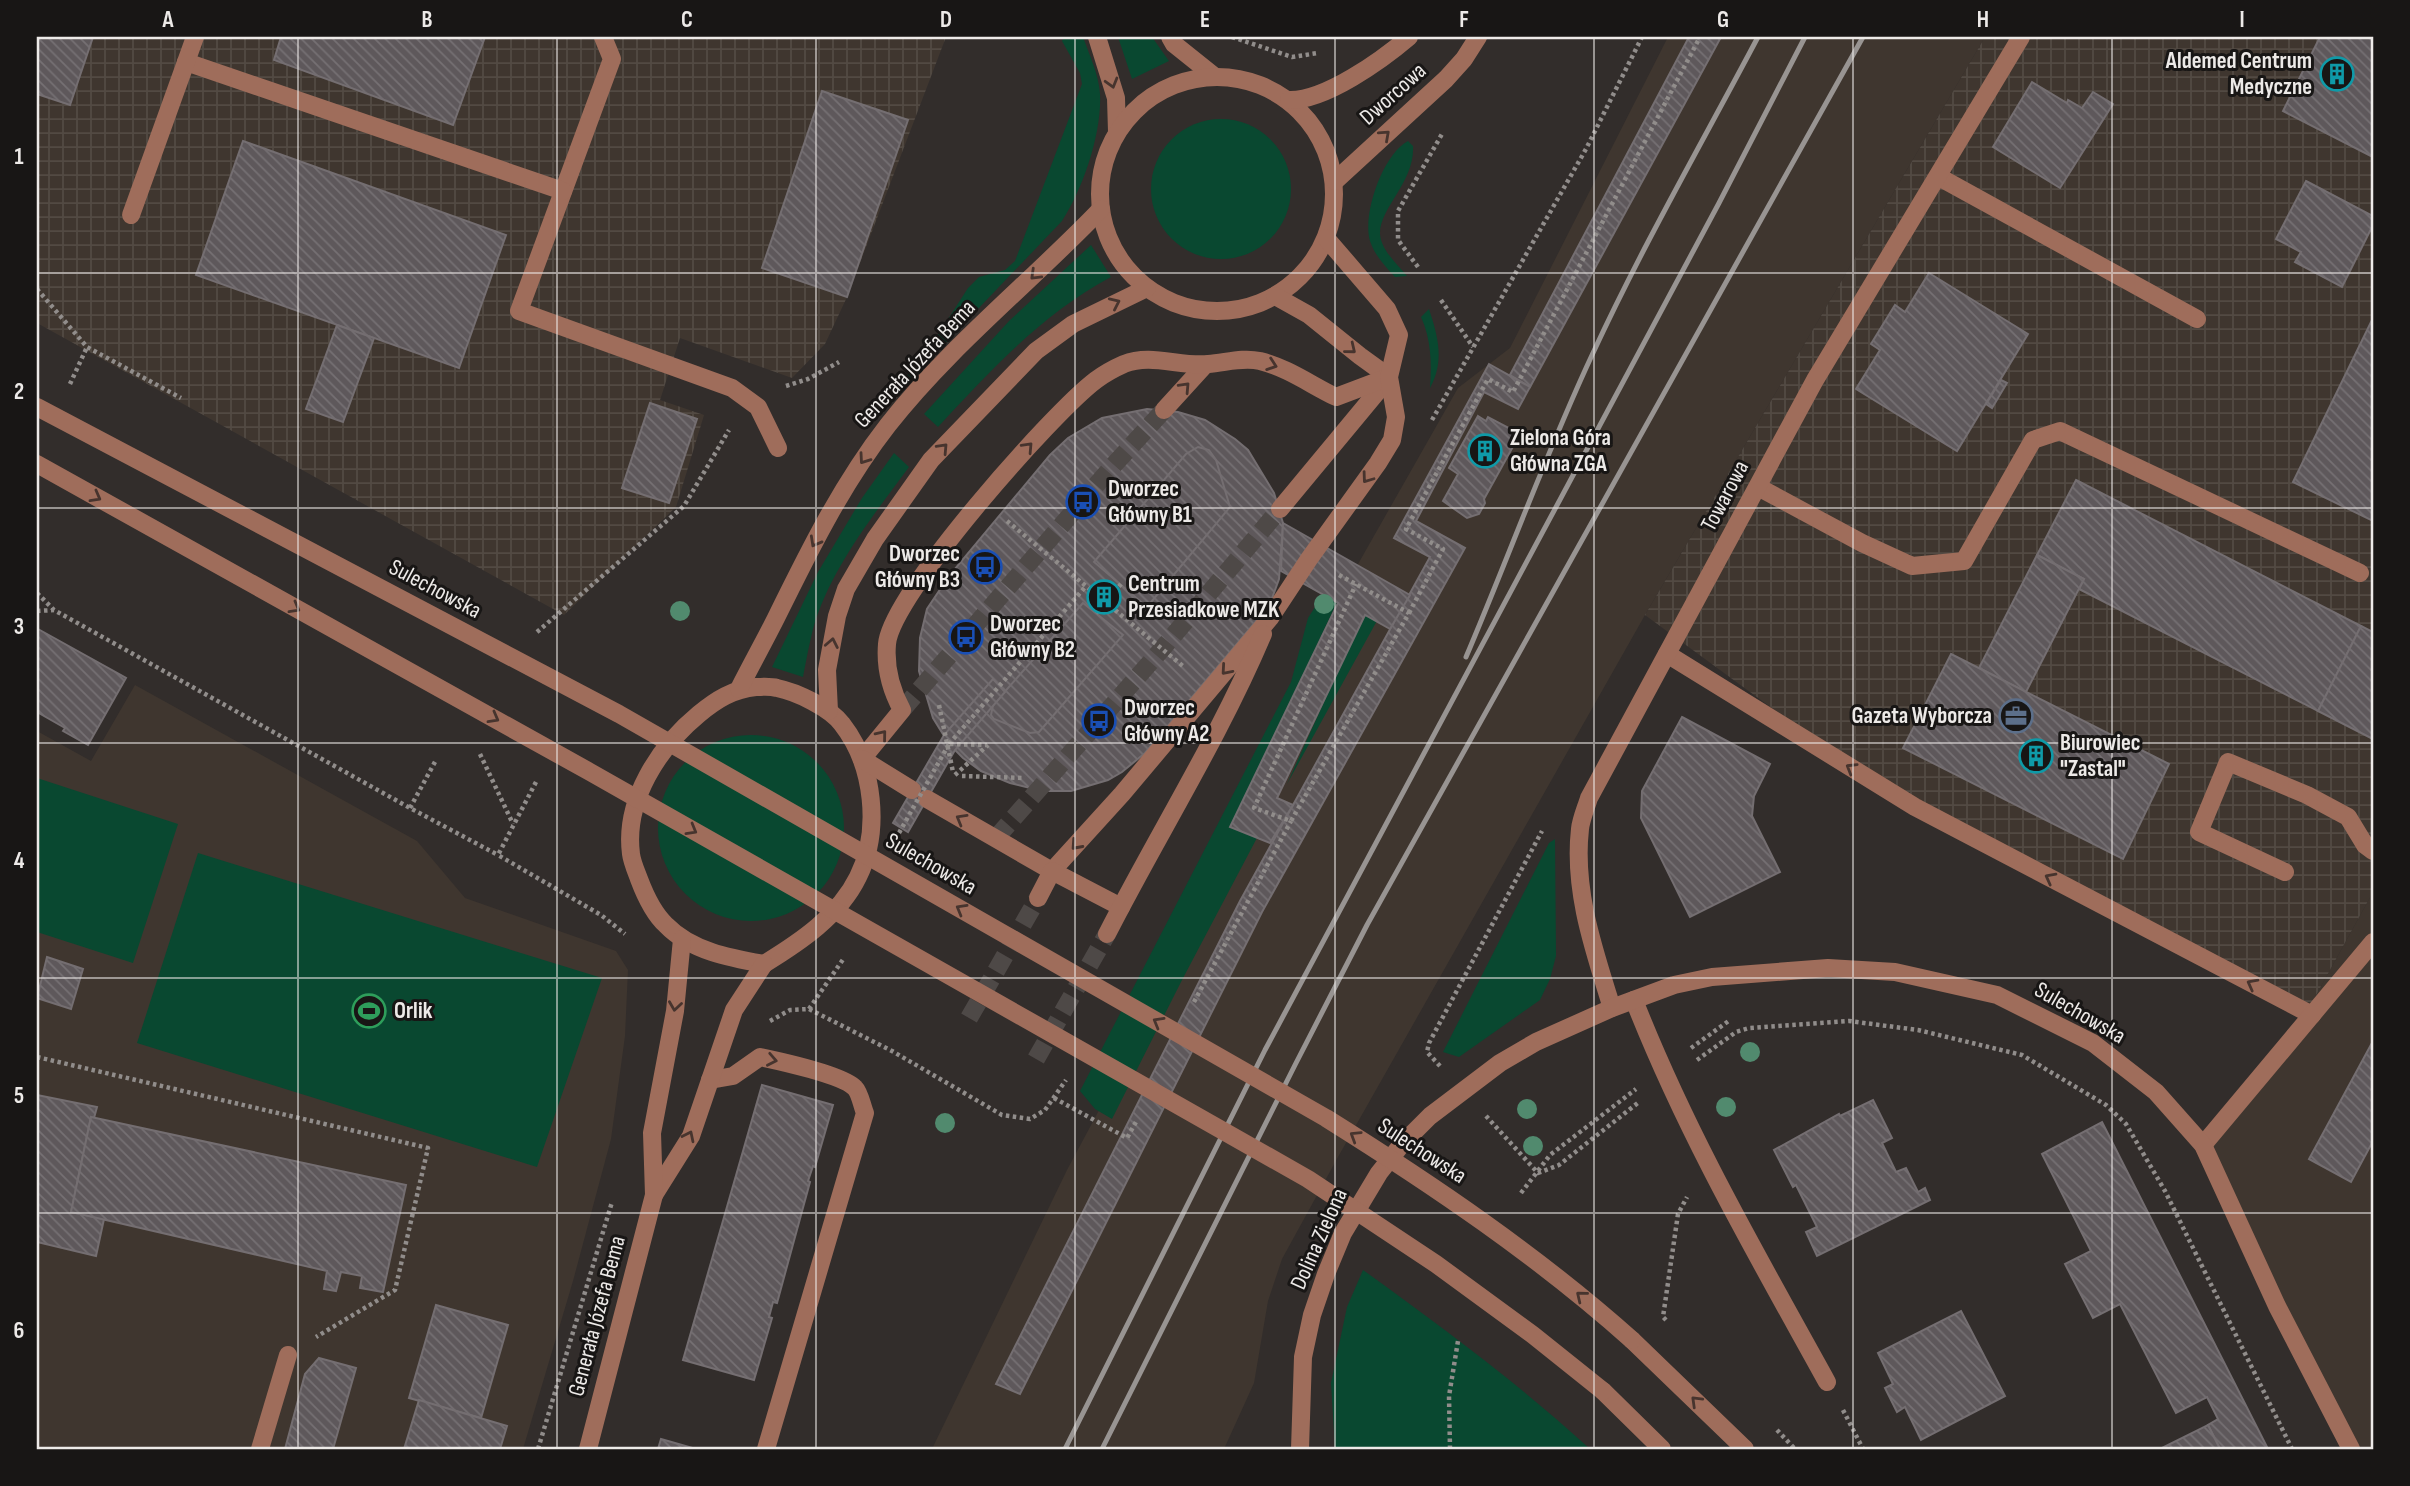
<svg xmlns="http://www.w3.org/2000/svg" width="2410" height="1486" viewBox="0 0 2410 1486" font-family="'Sofia Sans Condensed',sans-serif">
	<style>
		.built { fill: #3f362f }
		.industrial { fill: url(#industrial-grid) }
		.green { fill: #094830 }
		.building { fill: url(#building-back-hatch); stroke: #746e71; stroke-width: 2 }
		.lines { fill: none; stroke-linecap: round; stroke-linejoin: round }
		.minor-tunnel { stroke: #4e4947; stroke-width: 18; stroke-dasharray: 18 9; stroke-linecap: butt }
		.path { stroke: #918d8b; stroke-width: 4.5; stroke-dasharray: 3.5 3.5; stroke-linecap: butt }
		.minor { stroke: #9f6d5b; stroke-width: 18 }
		.rail { stroke: #989492; stroke-width: 5 }
		.path-bridge { stroke: #918d8b; stroke-width: 4.5; stroke-dasharray: 3.5 3.5; stroke-linecap: butt }
		.minor-bridge { stroke: #9f6d5b; stroke-width: 18 }
		.tree { fill: #518a6e }
		.oneway { stroke: #47342e }
		.grid { fill: none; stroke: #edeae8; stroke-width: 2; stroke-opacity: 0.55 }
		.labels { text-anchor: middle; dominant-baseline: central; stroke-width: 6; stroke-linejoin: round; paint-order: stroke }
		.poi-label { font-size: 23px; font-weight: bold; fill: #edeae8; stroke: #181615; text-anchor: start }
		.street-label { font-size: 23px; fill: #edeae8; stroke: #181615 }
		.neatline { fill: none; stroke: #edeae8; stroke-width: 2.5 }
		.grid-label { font-size: 23px; text-anchor: middle; font-weight: bold; fill: #edeae8 }
	</style>
	<defs>
		<pattern id="industrial-grid" width="8" height="8" patternUnits="userSpaceOnUse" patternTransform="scale(1.75)"><rect width="8" height="8" fill="#3f362f"/><path d="M0 4h8M4 0v8" fill="none" stroke="#524a43"/></pattern>
		<pattern id="building-back-hatch" width="6" height="6" patternUnits="userSpaceOnUse" patternTransform="scale(1.75)"><rect width="6" height="6" fill="#5e585b"/><path d="M-1 5l2 2M0 0l6 6M5-1l2 2" fill="none" stroke="#757073"/></pattern>
	</defs>
	<rect width="100%" height="100%" fill="#322d2b"/>
	<g class="built">
		<path d="M1668,37H1985L1645,615L1338,1157L1282,1259L1268,1301L1254,1383L1224,1449H932L1067,1170L1248,832L1341,594L1458,388L1510,348Z"/>
		<path d="M135,685L417,841L465,898L616,951L628,970L625,1036L611,1139L573,1281L523,1449H37V731L91,761Z"/>
		<path d="M2373,892V1449H2350L2203,1145L2309,1008Z"/>
	</g>
	<g class="industrial">
		<path d="M37,37H946L847,297L825,344L792,378L680,338L660,400L704,415L676,507L564,615L37,323Z"/>
		<path d="M1985,37H2373V892L2309,1008L1889,794L1645,615Z"/>
	</g>
	<g class="green">
		<path d="M1064,37H1083C1089,54 1099,75 1100,94C1102,133 1083,189 1062,221L893,398V390L923,358L968,288L979,277L1005,270L1015,261L1082,84L1080,73L1062,41Z"/>
		<path d="M1118,37H1152L1169,61L1132,79Z"/>
		<circle cx="1221" cy="189" r="70"/>
		<path d="M1408,141L1413,146C1415,182 1379,208 1380,234C1381,250 1397,264 1407,276L1395,277C1385,266 1375,256 1370,241C1362,214 1383,154 1408,141Z"/>
		<path d="M1091,245L1111,277C1043,313 990,371 938,427L924,414L1009,321Z"/>
		<path d="M1429,309C1438,337 1445,361 1430,388C1432,363 1431,339 1421,317Z"/>
		<path d="M894,453L909,467C873,516 830,569 813,629C809,645 806,661 803,677L772,667L818,572L862,498Z"/>
		<path d="M1324,593L1338,600L1233,825L1258,836L1182,980L1112,1119L1095,1109L1080,1091L1291,682L1308,618Z"/>
		<path d="M1370,600L1384,608L1287,784Z"/>
		<circle cx="751" cy="828" r="93"/>
		<path d="M37,778L178,824L133,963L37,932Z"/>
		<path d="M1555,839L1556,956L1550,979L1540,1000L1459,1057L1443,1052L1549,843Z"/>
		<path d="M198,853L602,978L537,1167L137,1043Z"/>
		<path d="M1363,1270C1442,1327 1519,1384 1590,1449H1335L1331,1383L1347,1307Z"/>
	</g>
	<g class="building">
		<path d="M37,37H93L70,105L37,94Z"/>
		<path d="M281,37H485L453,125L274,60Z"/>
		<path d="M1689,37H1721L1530,387L1510,375Z"/>
		<path d="M2320,37H2373V151L2371,156L2283,111Z"/>
		<path d="M2032,82L2067,103L2068,100L2082,108L2093,92L2113,104L2060,188L1993,147Z"/>
		<path d="M822,91L908,120L847,297L762,268Z"/>
		<path d="M243,141L506,235L459,368L196,275Z"/>
		<path d="M2306,181L2373,216V225L2342,287L2295,262L2301,252L2276,239Z"/>
		<path d="M1929,273L2028,334L1957,451L1856,389L1880,350L1871,344L1895,305L1905,312Z"/>
		<path d="M2373,318V521L2293,482Z"/>
		<path d="M337,325L374,338L343,422L306,409Z"/>
		<path d="M1489,364L1530,387L1518,409L1484,392L1416,521L1465,548L1262,912L1020,1394L996,1384L1240,901L1430,557L1394,538Z"/>
		<path d="M2001,380L2007,383L1992,408L1986,404Z"/>
		<path d="M650,403L697,419L669,503L622,488Z"/>
		<path d="M1147,409L1178,412L1205,420L1235,439L1248,450L1274,493L1283,523L1279,579L1271,601L1258,619L1145,753L1122,772L1108,780L1071,791H1042L1010,783L981,771L963,758L949,744L933,718L919,671L920,638L927,609L949,576L1050,455L1068,438L1102,418Z"/>
		<path d="M1478,416L1486,421L1488,417L1520,434L1484,499L1485,503L1479,514L1467,518L1443,501L1458,474L1449,468Z"/>
		<path d="M1198,447L1209,450L1216,460L1230,507L1147,607L1094,562L1186,454Z"/>
		<path d="M2076,480L2361,626L2318,711L2079,589L2084,579L2037,555Z"/>
		<path d="M1283,523L1410,595L1390,629L1365,615L1277,798L1293,805L1270,843L1230,827L1338,603L1281,571Z"/>
		<path d="M2037,555L2084,579L2026,692L1979,668Z"/>
		<path d="M1083,603L1123,635L1039,732L1030,733L994,719L991,715L993,705Z"/>
		<path d="M2361,626L2373,632V739L2318,711Z"/>
		<path d="M38,629L126,678L88,745L63,731L65,728L37,712Z"/>
		<path d="M1951,654L2169,764L2123,859L1903,748Z"/>
		<path d="M993,679L1005,692L955,750L908,832L893,823L944,735Z"/>
		<path d="M1682,717L1770,764L1754,796L1752,816L1780,872L1690,917L1641,818L1642,791Z"/>
		<path d="M47,957L83,969L71,1009L37,998Z"/>
		<path d="M2373,1041V1141L2351,1182L2309,1159Z"/>
		<path d="M762,1085L833,1105L815,1167L813,1166L808,1181L810,1182L777,1303L773,1302L769,1317L772,1318L754,1380L683,1360Z"/>
		<path d="M37,1095L97,1107L94,1118L91,1117L71,1212L104,1219L96,1256L37,1242Z"/>
		<path d="M1873,1100L1892,1138L1882,1143L1896,1172L1906,1168L1918,1192L1925,1188L1930,1200L1817,1256L1806,1232L1817,1227L1796,1185L1793,1187L1774,1150L1839,1114L1840,1116Z"/>
		<path d="M91,1117L406,1185L383,1292L360,1288L362,1276L341,1272L336,1291L324,1289L327,1271L71,1212Z"/>
		<path d="M2102,1122L2267,1447L2262,1449H2220L2208,1425L2218,1419L2207,1397L2176,1413L2120,1304L2093,1318L2065,1264L2091,1251L2042,1154Z"/>
		<path d="M436,1305L508,1325L481,1418L409,1398Z"/>
		<path d="M1961,1311L2005,1396L1921,1440L1905,1407L1897,1412L1885,1388L1893,1384L1878,1353Z"/>
		<path d="M319,1358L356,1368L333,1449H285L305,1374Z"/>
		<path d="M419,1400L507,1426L500,1449H404Z"/>
		<path d="M2208,1425L2220,1449H2160Z"/>
		<path d="M661,1439L696,1449H658Z"/>
	</g>
	<g class="lines">
		<g class="minor-tunnel">
			<path d="M902,710L1111,468L1164,410"/>
			<path d="M996,838L1162,649L1280,509"/>
			<path d="M969,1018L1038,898"/>
			<path d="M1036,1059L1107,934"/>
		</g>
		<g class="path">
			<path d="M1232,37L1292,57L1318,53"/>
			<path d="M1418,267L1398,240V211L1442,134"/>
			<path d="M37,289L87,347L181,398"/>
			<path d="M1441,300L1473,347"/>
			<path d="M70,384L87,347"/>
			<path d="M786,386L808,379L839,362"/>
			<path d="M1432,420L1586,149L1642,37"/>
			<path d="M1007,521L1184,667"/>
			<path d="M1339,575L1409,613L1291,821L1254,808L1356,584"/>
			<path d="M37,593L54,610L410,808L498,855"/>
			<path d="M37,611L54,610"/>
			<path d="M1096,613L1121,584"/>
			<path d="M1409,613L1443,549L1406,529L1488,379L1513,392L1700,37"/>
			<path d="M537,632L684,506L729,430"/>
			<path d="M939,705L953,772"/>
			<path d="M949,744L1086,586"/>
			<path d="M950,744L987,745"/>
			<path d="M480,754L513,824"/>
			<path d="M955,775L988,745"/>
			<path d="M962,776L1025,778"/>
			<path d="M536,782L498,855L601,915L625,934"/>
			<path d="M410,808L436,760"/>
			<path d="M1194,1002L1291,821"/>
			<path d="M809,1009L844,958"/>
			<path d="M770,1021L790,1010L809,1009L892,1051L1002,1115L1030,1119L1045,1110L1066,1080"/>
			<path d="M1691,1048L1730,1020"/>
			<path d="M37,1057L428,1148L395,1290L316,1337"/>
			<path d="M1697,1060L1736,1032L1749,1028L1849,1021L1918,1030L2022,1055L2106,1105L2126,1124L2165,1191L2292,1449"/>
			<path d="M1440,1066L1427,1052L1429,1043L1542,831"/>
			<path d="M1054,1098L1127,1138L1137,1120"/>
			<path d="M1486,1116L1538,1173L1559,1165L1639,1102"/>
			<path d="M1521,1193L1550,1155L1636,1089"/>
			<path d="M1666,1320L1663,1317L1678,1214L1687,1197"/>
			<path d="M1843,1410L1863,1449"/>
			<path d="M1777,1430L1795,1449"/>
			<path d="M538,1449L612,1202"/>
			<path d="M1450,1449L1449,1396L1458,1341"/>
		</g>
		<g class="minor">
			<path d="M603,37L612,59L519,311L732,388L758,407L778,448"/>
			<path d="M1097,37L1116,98L1117,132"/>
			<path d="M1170,37L1174,44L1214,76"/>
			<path d="M186,62L563,191"/>
			<circle cx="1217" cy="194" r="117"/>
			<path d="M1289,100C1325,101 1382,60 1409,37"/>
			<path d="M1939,177L2197,319"/>
			<path d="M1335,181L1446,79L1464,59L1478,37"/>
			<path d="M131,215L195,37"/>
			<path d="M1275,296L1309,315L1360,356L1389,377"/>
			<path d="M1164,410L1205,365"/>
			<path d="M1758,487L1862,543L1912,566L1964,561L2033,440L2060,431L2360,573"/>
			<path d="M1280,509L1387,380"/>
			<path d="M1667,654L1915,807L2312,1015"/>
			<path d="M756,687C762,687 770,686 777,688C797,692 830,708 842,724C874,765 881,831 858,877C839,916 800,942 764,964C730,958 691,951 666,925C653,913 645,895 639,879C636,871 632,862 631,854C624,800 659,747 699,714C716,700 733,689 756,687Z"/>
			<path d="M739,689C751,665 764,642 776,618C809,551 842,484 888,425C950,346 1031,282 1101,209"/>
			<path d="M829,711L827,670L837,616L846,589L875,539L931,460L1036,351L1073,324L1147,288"/>
			<path d="M862,759L902,710C891,690 885,668 887,644C891,595 1052,413 1096,380C1104,374 1115,368 1124,364C1151,353 1180,367 1208,364C1225,363 1242,357 1260,361C1288,368 1311,385 1336,397L1389,377"/>
			<path d="M862,759L912,790"/>
			<path d="M927,799L1052,871L1122,794L1270,618L1309,559L1378,463L1392,440L1396,417L1389,377L1399,335L1387,309L1326,238"/>
			<path d="M2285,872L2199,832L2228,762L2307,795L2348,817L2365,845L2373,851"/>
			<path d="M1038,898L1052,871L1121,907"/>
			<path d="M1107,934C1158,834 1219,738 1263,634"/>
			<path d="M1634,1000C1687,1135 1757,1255 1827,1382"/>
			<path d="M1612,1008C1594,950 1573,891 1580,829C1581,819 1586,808 1589,798L1815,380L2021,37"/>
			<path d="M710,1080L733,1076L760,1057C779,1061 843,1075 855,1088C860,1093 862,1106 865,1113L766,1449"/>
			<path d="M2203,1145L2373,942"/>
			<path d="M654,1195L691,1136L734,1010L764,964"/>
			<path d="M1632,1340L1745,1449"/>
			<path d="M1603,1391L1662,1449"/>
			<path d="M260,1449L288,1355"/>
			<path d="M588,1449L654,1195L652,1133L675,1011L682,939"/>
			<path d="M1300,1449L1303,1357L1312,1315L1326,1274L1343,1233L1379,1173L1402,1144L1430,1116L1500,1063L1536,1042L1612,1008L1674,985L1712,977L1828,968L1895,972L1997,995L2093,1043L2156,1092L2203,1145L2277,1306L2351,1449"/>
		</g>
		<g class="rail">
			<path d="M1466,657C1509,556 1546,453 1593,353C1643,245 1703,141 1758,37"/>
			<path d="M1065,1449L1265,1050L1719,203L1805,37"/>
			<path d="M1102,1449L1295,1065L1367,925L1863,37"/>
		</g>
		<path class="path-bridge" d="M899,833L949,744"/>
		<g class="minor-bridge">
			<path d="M37,407L619,714L1326,1118C1433,1185 1538,1256 1632,1340"/>
			<path d="M37,464L590,772L1308,1179L1436,1264L1533,1335L1603,1391"/>
		</g>
	</g>
	<g class="tree">
		<circle cx="1324" cy="604" r="10"/>
		<circle cx="680" cy="611" r="10"/>
		<circle cx="1750" cy="1052" r="10"/>
		<circle cx="1726" cy="1107" r="10"/>
		<circle cx="1527" cy="1109" r="10"/>
		<circle cx="945" cy="1123" r="10"/>
		<circle cx="1533" cy="1146" r="10"/>
	</g>
	<defs><path id="oneway-chevron" d="M-2-3.5L2.5 0L-2 3.5" fill="none" stroke-width="1.6" stroke-linecap="round" stroke-linejoin="round" transform="scale(1.75)"/></defs>
	<g class="oneway">
		<use href="#oneway-chevron" transform="translate(1112 83) rotate(74)"/>
		<use href="#oneway-chevron" transform="translate(1385 135) rotate(-42)"/>
		<use href="#oneway-chevron" transform="translate(1035 275) rotate(136)"/>
		<use href="#oneway-chevron" transform="translate(1115 303) rotate(-25)"/>
		<use href="#oneway-chevron" transform="translate(1351 349) rotate(39)"/>
		<use href="#oneway-chevron" transform="translate(1272 365) rotate(19)"/>
		<use href="#oneway-chevron" transform="translate(1185 387) rotate(-47)"/>
		<use href="#oneway-chevron" transform="translate(1028 447) rotate(-47)"/>
		<use href="#oneway-chevron" transform="translate(943 448) rotate(-47)"/>
		<use href="#oneway-chevron" transform="translate(864 459) rotate(125)"/>
		<use href="#oneway-chevron" transform="translate(1367 478) rotate(126)"/>
		<use href="#oneway-chevron" transform="translate(96 497) rotate(29)"/>
		<use href="#oneway-chevron" transform="translate(815 542) rotate(119)"/>
		<use href="#oneway-chevron" transform="translate(295 608) rotate(29)"/>
		<use href="#oneway-chevron" transform="translate(832 643) rotate(-79)"/>
		<use href="#oneway-chevron" transform="translate(1226 670) rotate(131)"/>
		<use href="#oneway-chevron" transform="translate(494 718) rotate(29)"/>
		<use href="#oneway-chevron" transform="translate(882 735) rotate(-51)"/>
		<use href="#oneway-chevron" transform="translate(1851 768) rotate(-149)"/>
		<use href="#oneway-chevron" transform="translate(961 819) rotate(-150)"/>
		<use href="#oneway-chevron" transform="translate(692 830) rotate(30)"/>
		<use href="#oneway-chevron" transform="translate(1076 845) rotate(132)"/>
		<use href="#oneway-chevron" transform="translate(2050 878) rotate(-152)"/>
		<use href="#oneway-chevron" transform="translate(961 909) rotate(-150)"/>
		<use href="#oneway-chevron" transform="translate(2252 984) rotate(-152)"/>
		<use href="#oneway-chevron" transform="translate(675 1006) rotate(98)"/>
		<use href="#oneway-chevron" transform="translate(1158 1022) rotate(-150)"/>
		<use href="#oneway-chevron" transform="translate(772 1060) rotate(11)"/>
		<use href="#oneway-chevron" transform="translate(689 1136) rotate(-64)"/>
		<use href="#oneway-chevron" transform="translate(1355 1136) rotate(-148)"/>
		<use href="#oneway-chevron" transform="translate(1581 1296) rotate(-141)"/>
		<use href="#oneway-chevron" transform="translate(1696 1401) rotate(-136)"/>
	</g>
	<path class="grid" d="M298,37V1449M557,37V1449M816,37V1449M1075,37V1449M1335,37V1449M1594,37V1449M1853,37V1449M2112,37V1449M37,273H2373M37,508H2373M37,743H2373M37,978H2373M37,1213H2373"/>
	<defs>
		<symbol id="building-ring" viewBox="-11 -11 22 22"><circle r="9.5" fill="#181615" stroke="#0f9aa8" stroke-width="1.5"/><path d="M-4-6H4V6H1V3H-1V6H-4ZM-2.5-4.3h1.7v1.8h-1.7ZM.8-4.3h1.7v1.8H.8ZM-2.5-1h1.7V.8h-1.7ZM.8-1h1.7V.8H.8Z" fill="#0f9aa8"/></symbol>
		<symbol id="bus-ring" viewBox="-11 -11 22 22"><circle r="9.5" fill="#181615" stroke="#1a4fb4" stroke-width="1.5"/><path d="M-5-6H5V4H4V6H2V4H-2V6H-4V4H-5ZM-3.5-4V0h7V-4ZM-3.5 1.2v1.5H-2V1.2ZM2 1.2v1.5H3.5V1.2Z" fill="#1a4fb4"/></symbol>
		<symbol id="office-ring" viewBox="-11 -11 22 22"><circle r="9.5" fill="#181615" stroke="#5c6f8a" stroke-width="1.5"/><path d="M-6-3h4V-5.5h4V-3h4V5H-6ZM-1-4.5V-3h2v-1.5ZM-6 0V1H6V0Z" fill="#5c6f8a"/></symbol>
		<symbol id="stadium-ring" viewBox="-11 -11 22 22"><circle r="9.5" fill="#181615" stroke="#2e9e5b" stroke-width="1.5"/><path d="M0-5a6.5 5 0 1 0 0 10a6.5 5 0 1 0 0-10ZM-3.5-1.8h7v3.6h-7Z" fill="#2e9e5b"/></symbol>
	</defs>
	<g fill-rule="evenodd">
		<use href="#building-ring" x="2318" y="55" width="38" height="38"/>
		<use href="#building-ring" x="1466" y="432" width="38" height="38"/>
		<use href="#bus-ring" x="1064" y="483" width="38" height="38"/>
		<use href="#bus-ring" x="966" y="548" width="38" height="38"/>
		<use href="#building-ring" x="1085" y="578" width="38" height="38"/>
		<use href="#bus-ring" x="947" y="618" width="38" height="38"/>
		<use href="#office-ring" x="1997" y="697" width="38" height="38"/>
		<use href="#bus-ring" x="1080" y="702" width="38" height="38"/>
		<use href="#building-ring" x="2017" y="737" width="38" height="38"/>
		<use href="#stadium-ring" x="350" y="992" width="38" height="38"/>
	</g>
	<g class="labels">
		<g class="poi-label">
			<text x="2312" y="61" text-anchor="end">Aldemed Centrum<tspan x="2312" dy="26">Medyczne</tspan></text>
			<text x="1510" y="438">Zielona Góra<tspan x="1510" dy="26">Główna ZGA</tspan></text>
			<text x="1108" y="489">Dworzec<tspan x="1108" dy="26">Główny B1</tspan></text>
			<text x="960" y="554" text-anchor="end">Dworzec<tspan x="960" dy="26">Główny B3</tspan></text>
			<text x="1128" y="584">Centrum<tspan x="1128" dy="26">Przesiadkowe MZK</tspan></text>
			<text x="990" y="624">Dworzec<tspan x="990" dy="26">Główny B2</tspan></text>
			<text x="1124" y="708">Dworzec<tspan x="1124" dy="26">Główny A2</tspan></text>
			<text x="1992" y="716" text-anchor="end">Gazeta Wyborcza</text>
			<text x="2060" y="743">Biurowiec<tspan x="2060" dy="26">"Zastal"</tspan></text>
			<text x="394" y="1011">Orlik</text>
		</g>
		<g class="street-label">
			<text transform="translate(1393 94) rotate(-42)">Dworcowa</text>
			<text transform="translate(915 364) rotate(-47)">Generała Józefa Bema</text>
			<text transform="translate(1725 496) rotate(-62)">Towarowa</text>
			<text transform="translate(435 589) rotate(28)">Sulechowska</text>
			<text transform="translate(931 864) rotate(30)">Sulechowska</text>
			<text transform="translate(2080 1013) rotate(30)">Sulechowska</text>
			<text transform="translate(1422 1151) rotate(33)">Sulechowska</text>
			<text transform="translate(1319 1239) rotate(-66)">Dolina Zielona</text>
			<text transform="translate(597 1316) rotate(-75)">Generała Józefa Bema</text>
		</g>
	</g>
	<rect width="2410" height="1486" fill="none" stroke="#181615" stroke-width="77"/>
	<rect x="38" y="38" width="2334" height="1410" class="neatline"/>
	<g class="grid-label">
		<text x="168" y="27">A</text>
		<text x="427" y="27">B</text>
		<text x="687" y="27">C</text>
		<text x="946" y="27">D</text>
		<text x="1205" y="27">E</text>
		<text x="1464" y="27">F</text>
		<text x="1723" y="27">G</text>
		<text x="1983" y="27">H</text>
		<text x="2242" y="27">I</text>
		<text x="19" y="164">1</text>
		<text x="19" y="399">2</text>
		<text x="19" y="634">3</text>
		<text x="19" y="868">4</text>
		<text x="19" y="1103">5</text>
		<text x="19" y="1338">6</text>
	</g>
</svg>
